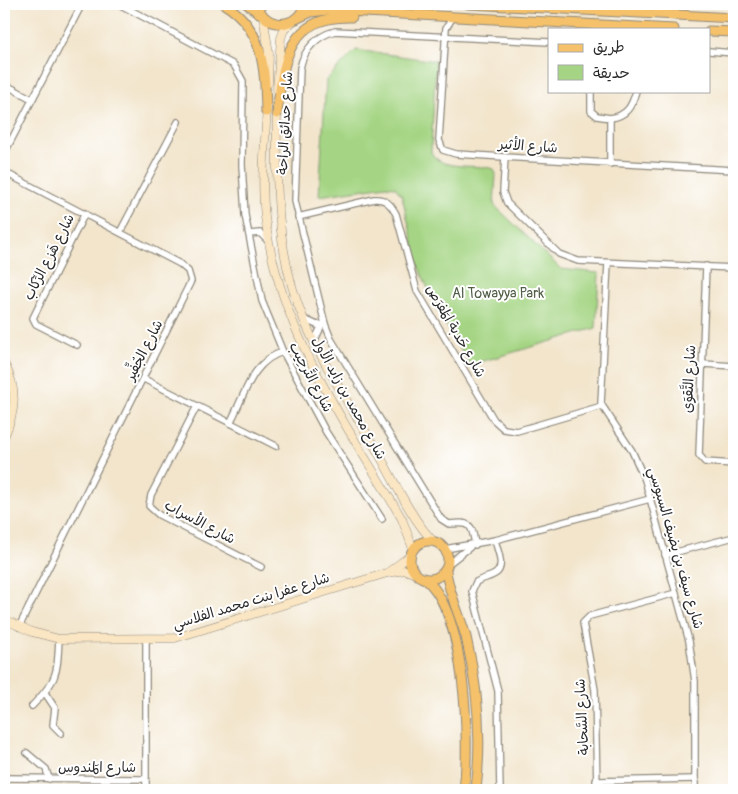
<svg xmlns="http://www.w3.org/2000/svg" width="738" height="794" viewBox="0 0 738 794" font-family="Pangolin,'Playpen Sans Arabic',sans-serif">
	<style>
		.green { fill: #a5d584; stroke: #688058 }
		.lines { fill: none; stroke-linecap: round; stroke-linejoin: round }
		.street-casing { stroke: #8e887c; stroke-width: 8 }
		.secondary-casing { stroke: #8e887c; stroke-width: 9 }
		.primary-casing { stroke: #8e887c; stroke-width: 11 }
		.street { stroke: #fff; stroke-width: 5.5 }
		.secondary { stroke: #fbe6c4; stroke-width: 8 }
		.primary { stroke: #f5c16b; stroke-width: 9 }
		.labels { text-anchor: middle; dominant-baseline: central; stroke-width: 4; stroke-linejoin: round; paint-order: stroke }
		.street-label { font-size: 14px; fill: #2b2b2b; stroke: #fff }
		.park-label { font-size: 14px; fill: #505e46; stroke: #fff }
	</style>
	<rect width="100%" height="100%" fill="#fff"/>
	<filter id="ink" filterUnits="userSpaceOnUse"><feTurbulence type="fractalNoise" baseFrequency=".02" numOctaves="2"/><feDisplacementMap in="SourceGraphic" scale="10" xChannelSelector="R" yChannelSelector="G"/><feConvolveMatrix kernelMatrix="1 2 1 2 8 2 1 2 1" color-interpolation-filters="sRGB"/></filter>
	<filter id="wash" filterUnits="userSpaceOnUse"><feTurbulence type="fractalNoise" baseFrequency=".0096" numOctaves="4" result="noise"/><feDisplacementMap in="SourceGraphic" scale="20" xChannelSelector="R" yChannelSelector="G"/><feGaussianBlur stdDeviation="1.12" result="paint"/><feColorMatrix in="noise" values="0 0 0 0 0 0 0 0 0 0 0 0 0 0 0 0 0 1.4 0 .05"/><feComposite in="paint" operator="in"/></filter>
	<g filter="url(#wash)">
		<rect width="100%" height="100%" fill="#f2e5cc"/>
		<path class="green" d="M356,50L436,61L431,152C441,172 475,163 494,169L496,174L494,205L561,269L599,273L596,328L470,365L437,309L419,268L402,196L395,187L386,186L319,196L326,80Z"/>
	</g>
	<g filter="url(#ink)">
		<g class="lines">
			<defs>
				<g id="street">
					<path d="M119,4L234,65L243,81L242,165L245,215L262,301L283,352L326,432L382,519"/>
					<path d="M453,17L446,28L439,140L443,150L456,154L520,158L734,170"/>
					<path d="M709,51L734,53"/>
					<path d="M4,84L32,99"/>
					<path d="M591,91V111L597,116L610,118V164"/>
					<path d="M610,118C627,116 632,106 636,91"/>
					<path d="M4,154L82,4"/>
					<path d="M505,157L503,192L507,203L559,254L578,261L734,268"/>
					<path d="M4,172L180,264L188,271L191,281L19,627"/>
					<path d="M298,217L374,199C386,198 391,205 396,214L417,291L494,420L504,429L517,431L602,406"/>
					<path d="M120,232L178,122"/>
					<path d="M249,234L260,233L269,242"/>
					<path d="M608,263L601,404L632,451L645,480L689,641L695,681V790"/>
					<path d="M706,266L699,455L705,462L734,464"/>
					<path d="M304,319L317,325L325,324"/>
					<path d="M314,342L322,325"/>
					<path d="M77,345L36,324L33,318L85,213"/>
					<path d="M703,364L734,366"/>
					<path d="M144,379L276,446"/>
					<path d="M197,406L151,495L149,506L159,515L261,567"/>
					<path d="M230,423C244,397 252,360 283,352"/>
					<path d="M495,540C497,550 506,567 495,574C489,578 482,578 476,582L472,591L498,691L500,790"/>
					<path d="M475,545C472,523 470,522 449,524L441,519L331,339L325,324L295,201L300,68C304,49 317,36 335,31L549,42"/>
					<path d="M445,549L495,540L650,499"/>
					<path d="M665,555L734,537"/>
					<path d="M448,564L470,547"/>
					<path d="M45,693L55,708L53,725L61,733"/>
					<path d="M32,706C58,679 57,675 59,639"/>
					<path d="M27,753L46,769L49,779"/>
					<path d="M4,778L145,779"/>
					<path d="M596,781L695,779"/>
					<path d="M146,790V640"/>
					<path d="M597,790L595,690L583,623L590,616L676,593"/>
				</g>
				<g id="secondary">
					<path d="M263,16L269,53L268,83"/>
					<path d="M277,89L281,38L284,30L293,21"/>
					<path d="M267,107C265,144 261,181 265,217C278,330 347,425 402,519L413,549"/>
					<path d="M277,108C276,181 275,252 304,320C323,365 351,407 376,449C393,478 411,519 434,542"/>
					<path d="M4,363C18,389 16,411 4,437"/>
					<path d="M391,570L411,555"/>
					<path d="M4,619L32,632L59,639L175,638L387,573L405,570L416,574"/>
				</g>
				<g id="primary">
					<path d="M224,4C264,28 265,69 266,112"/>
					<path d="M247,4L259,13"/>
					<path d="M257,4C264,30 298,30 305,4"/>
					<path d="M468,4L734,18"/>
					<path d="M296,19L311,12L328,10L674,29"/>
					<path d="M709,31L734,32"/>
					<path d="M277,114C283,62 287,15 352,17"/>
					<circle cx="429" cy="560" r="19"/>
					<path d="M446,571C449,594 460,615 466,637C478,687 482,739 476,790"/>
					<path d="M425,579C466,611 470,742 464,790"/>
				</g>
			</defs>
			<use href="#street" class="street-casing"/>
			<use href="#secondary" class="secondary-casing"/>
			<use href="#primary" class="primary-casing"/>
			<use href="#street" class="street"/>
			<use href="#secondary" class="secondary"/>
			<use href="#primary" class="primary"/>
		</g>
	</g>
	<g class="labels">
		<g class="street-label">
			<text transform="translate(285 123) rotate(-87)">شارع حدائق الراحة</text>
			<text transform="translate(528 146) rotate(4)">شارع الأثير</text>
			<text transform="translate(49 257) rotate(-63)">شارع هَزع الرِّكاب</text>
			<text transform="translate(456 331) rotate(60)">شارع حَدبة المَفرَص</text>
			<text transform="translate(144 350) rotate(-63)">شارع الجُفِّير</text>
			<text transform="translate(311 377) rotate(62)">شارع التَّرحِيب</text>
			<text transform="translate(689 379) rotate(-87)">شارع التَّقوَى</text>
			<text transform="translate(349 398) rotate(61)">شارع محمد بن زايد الأول</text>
			<text transform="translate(200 522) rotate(28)">شارع الأسراب</text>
			<text transform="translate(676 548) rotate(74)">شارع سيف بن يضيف السبوسي</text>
			<text transform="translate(251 601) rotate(-17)">شارع عفرا بنت محمد الفلاسي</text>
			<text transform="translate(582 717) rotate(-93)">شارع السَّحابة</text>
			<text x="97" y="767">شارع المَندوس</text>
		</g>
		<g class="park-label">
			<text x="498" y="293">Al Towayya Park</text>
		</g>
	</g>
	<rect width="738" height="794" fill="none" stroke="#fff" stroke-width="20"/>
	<rect x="548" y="28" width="162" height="65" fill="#ffffff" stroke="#aaaaaa"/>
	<rect x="558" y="44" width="25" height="8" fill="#f5c16b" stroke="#aaaaaa"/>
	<text x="593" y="52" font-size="15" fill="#2b2b2b">طريق</text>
	<rect x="558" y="65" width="25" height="15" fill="#a5d584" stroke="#aaaaaa"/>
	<text x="593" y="78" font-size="15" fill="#2b2b2b">حديقة</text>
</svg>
